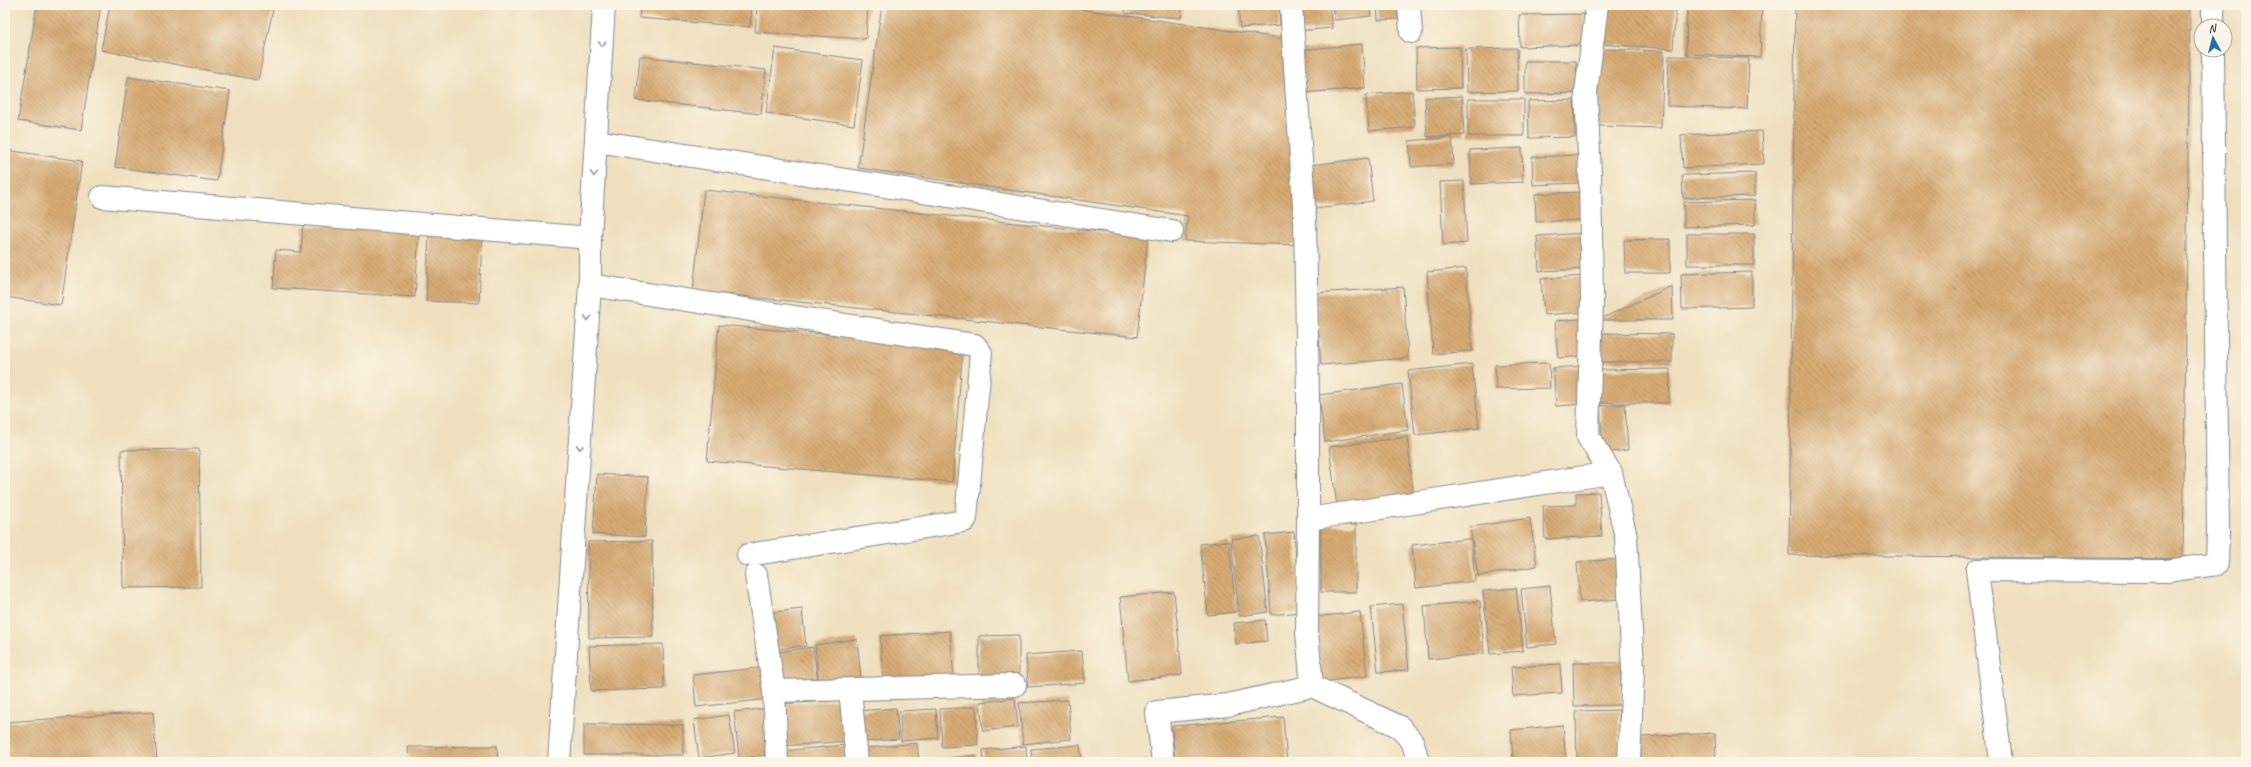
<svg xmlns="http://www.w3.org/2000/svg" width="2251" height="767" viewBox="0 0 2251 767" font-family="Caveat,sans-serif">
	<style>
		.building { fill: url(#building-back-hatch) }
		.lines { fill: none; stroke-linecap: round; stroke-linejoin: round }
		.minor-casing { stroke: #85878e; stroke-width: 24 }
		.minor { stroke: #fff; stroke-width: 22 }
		.oneway { stroke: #8d97ae }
	</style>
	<defs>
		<pattern id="building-back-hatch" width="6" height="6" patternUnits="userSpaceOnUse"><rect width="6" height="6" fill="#d7ab74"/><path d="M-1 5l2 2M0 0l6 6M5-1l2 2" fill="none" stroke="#ae8c62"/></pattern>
	</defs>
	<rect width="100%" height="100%" fill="#fcf5e5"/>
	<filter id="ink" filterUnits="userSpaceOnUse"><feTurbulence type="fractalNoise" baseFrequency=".025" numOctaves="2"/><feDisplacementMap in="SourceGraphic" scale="8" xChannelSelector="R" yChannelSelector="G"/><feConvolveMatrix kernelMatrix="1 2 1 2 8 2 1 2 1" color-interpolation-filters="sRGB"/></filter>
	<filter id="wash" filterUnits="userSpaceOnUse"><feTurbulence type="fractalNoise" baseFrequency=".012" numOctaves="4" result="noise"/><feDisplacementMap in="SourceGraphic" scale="16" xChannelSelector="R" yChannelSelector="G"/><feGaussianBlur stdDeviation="0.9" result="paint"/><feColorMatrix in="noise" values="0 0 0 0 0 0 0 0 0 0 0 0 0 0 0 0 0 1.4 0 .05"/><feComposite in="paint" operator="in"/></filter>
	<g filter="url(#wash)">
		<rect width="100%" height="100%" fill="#efdfbe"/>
		<g id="blocks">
			<g class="building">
				<path d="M37,5H101L81,130L18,121Z"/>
				<path d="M110,5H253L273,9L258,80L101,50Z"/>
				<path d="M640,5H752L750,27L639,18Z"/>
				<path d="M757,5H868L866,39L755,32Z"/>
				<path d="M882,5H1052L1287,39L1300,245L1185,241L1188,216L858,168Z"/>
				<path d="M1125,5H1182L1181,18L1125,13Z"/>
				<path d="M1238,5H1279L1280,25L1240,28Z"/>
				<path d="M1296,5H1329L1332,28L1298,31Z"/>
				<path d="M1332,5H1370L1371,16L1334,20Z"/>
				<path d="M1377,5H1403V19L1378,20Z"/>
				<path d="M1603,5H1676L1673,49L1600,44Z"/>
				<path d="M1687,5H1762L1760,57L1686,54Z"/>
				<path d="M1795,5H2190L2183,559L1789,555Z"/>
				<path d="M1584,14L1585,45L1520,47L1519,15Z"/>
				<path d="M1362,44L1365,88L1303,93L1300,50Z"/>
				<path d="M1460,47L1461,88L1417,89L1416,48Z"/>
				<path d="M775,48L863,60L854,125L766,113Z"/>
				<path d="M1517,48L1518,91L1467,92L1466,49Z"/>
				<path d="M1600,49L1664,51L1661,128L1596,126Z"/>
				<path d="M640,56L766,70L761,114L636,100Z"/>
				<path d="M1669,56L1749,58L1747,109L1667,106Z"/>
				<path d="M1525,61H1576L1577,93L1525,94Z"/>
				<path d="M128,77L230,91L217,181L115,167Z"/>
				<path d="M1412,91L1415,127L1369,131L1366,95Z"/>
				<path d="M1462,96L1464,135L1427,137L1425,98Z"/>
				<rect x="1468" y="99" width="56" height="37"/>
				<path d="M1574,100L1575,137L1529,138L1528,101Z"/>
				<path d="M1762,131L1764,164L1683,168L1681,135Z"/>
				<path d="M1452,137L1454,164L1411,167L1409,141Z"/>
				<path d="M1522,148L1523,182L1471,184L1470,150Z"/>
				<path d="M5,150L82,161L61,305L5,297Z"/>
				<path d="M1578,155L1580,183L1533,185L1532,157Z"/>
				<path d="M1368,158L1373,201L1315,208L1310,165Z"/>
				<path d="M1755,173V196L1683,198L1682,175Z"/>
				<path d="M1464,181L1467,243L1443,245L1440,182Z"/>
				<path d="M704,190L1148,237L1137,337L693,291Z"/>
				<path d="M1581,192L1582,220L1536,222L1535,194Z"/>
				<path d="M1755,200V225L1684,227V202Z"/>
				<path d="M303,225L402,232L419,229L415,297L273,288L276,250L301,252Z"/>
				<path d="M1588,233L1590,269L1539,271L1537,236Z"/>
				<path d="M429,234L482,237L479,303L426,301Z"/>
				<rect x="1687" y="234" width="67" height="31"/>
				<path d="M1670,239V273H1625L1624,240Z"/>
				<path d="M1466,268L1472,351L1433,354L1427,272Z"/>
				<path d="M1752,272V307L1682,309L1681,274Z"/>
				<path d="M1583,276L1586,312L1544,315L1541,279Z"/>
				<path d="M1672,286L1673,320H1598Z"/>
				<path d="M1403,287L1408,358L1321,365L1316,293Z"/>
				<path d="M1582,319L1585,356L1558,358L1555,321Z"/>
				<path d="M719,325L963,346L952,482L707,461Z"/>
				<path d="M1596,333L1672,334V362H1595Z"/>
				<path d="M1549,363L1550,388L1496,389L1495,365Z"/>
				<path d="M1472,364L1479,428L1415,435L1408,371Z"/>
				<path d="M1585,366L1587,404L1556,406L1553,368Z"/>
				<path d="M1670,369L1669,403H1595V370Z"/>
				<path d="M1402,384L1408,430L1325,442L1319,395Z"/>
				<path d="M1625,404L1628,450L1603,453L1600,406Z"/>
				<path d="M1407,437L1414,498L1337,507L1329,447Z"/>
				<path d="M199,449L201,587L123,588L121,450Z"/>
				<path d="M597,474L648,477L645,537L593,534Z"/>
				<path d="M1599,492L1602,536L1545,539L1543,506L1576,505V493Z"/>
				<path d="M1530,518L1537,566L1478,576L1470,527Z"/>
				<rect x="1321" y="525" width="35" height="67"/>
				<path d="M1294,532L1300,612L1271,615L1265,535Z"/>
				<path d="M1259,536L1268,612L1239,616L1231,539Z"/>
				<path d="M1471,539L1475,581L1416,588L1412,545Z"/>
				<path d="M652,541L653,637L589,638L588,542Z"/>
				<path d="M1229,541L1236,612L1208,615L1200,544Z"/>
				<path d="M1619,559L1622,599L1580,602L1577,562Z"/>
				<path d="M1550,586L1556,644L1527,647L1521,589Z"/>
				<path d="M1516,588L1523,651L1490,654L1483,591Z"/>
				<path d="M1174,592L1182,675L1128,681L1120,597Z"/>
				<path d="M1480,601L1484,654L1428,659L1424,606Z"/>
				<path d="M1402,604L1409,670L1378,672L1371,607Z"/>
				<path d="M802,609L806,646L770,650L766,613Z"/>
				<path d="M1360,612L1367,676L1321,682L1314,617Z"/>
				<path d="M1265,620L1267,641L1236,644L1234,623Z"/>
				<path d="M950,631L954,679L883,684L880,636Z"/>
				<path d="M1019,635V680H979V636Z"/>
				<path d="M857,639L861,679L819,684L815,645Z"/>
				<path d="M663,644L664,689L591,691L589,646Z"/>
				<path d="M813,647L818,683L781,688L777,652Z"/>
				<path d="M1082,651L1085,683L1028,687L1026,655Z"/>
				<path d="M1573,663H1621V705L1574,706Z"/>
				<path d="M1560,664L1562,693L1513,696L1511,667Z"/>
				<path d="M766,667L770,699L696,707L693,675Z"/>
				<path d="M1015,698L1018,727L983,731L980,702Z"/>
				<path d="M847,700L850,741L781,746L779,704Z"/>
				<path d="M1068,700L1071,739L1023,744L1019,703Z"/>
				<path d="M976,707L978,745L942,747L940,709Z"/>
				<path d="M771,708L776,754L739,758L734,712Z"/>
				<path d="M896,708L899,739L861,742L859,711Z"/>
				<path d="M936,709L938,738L901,741L900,711Z"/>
				<path d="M1619,710L1620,760L1577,762L1576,711Z"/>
				<path d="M153,712L157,762H5V722Z"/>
				<path d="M729,715L735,753L699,758L694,720Z"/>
				<path d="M1283,717L1287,762H1175L1172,726Z"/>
				<path d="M584,724L683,725V755H584Z"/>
				<path d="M1563,725L1566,762H1513L1511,730Z"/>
				<path d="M1715,733L1716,762H1641L1640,737Z"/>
				<path d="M917,743L919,762H867L866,748Z"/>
				<path d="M845,745L846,762H784L783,751Z"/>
				<path d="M1080,745L1082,762H1032L1031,749Z"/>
				<path d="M497,746L498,762H409L408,747Z"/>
				<path d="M1026,746L1027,762H984L983,750Z"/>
				<path d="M976,755L977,762H927V760Z"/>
				<path d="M1162,759L1163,762H1127V761Z"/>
			</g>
		</g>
	</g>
	<g filter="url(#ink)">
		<use href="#blocks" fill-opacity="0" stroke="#85878e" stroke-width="1"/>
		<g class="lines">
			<defs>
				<g id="minor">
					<path d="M1291,5L1305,221L1308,396V519"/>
					<path d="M1409,5L1411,32"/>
					<path d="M2213,5V26"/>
					<path d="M596,141L1172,231"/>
					<path d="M102,197L590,238"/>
					<path d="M590,285L975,345L981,353L966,518L964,521L748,555"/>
					<path d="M1611,473L1626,537L1633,669L1629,762"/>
					<path d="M756,575L774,691L777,762"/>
					<path d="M1312,686L1400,727L1413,743L1418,762"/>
					<path d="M850,690L857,762"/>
					<path d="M774,691L1015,685"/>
					<path d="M559,762L590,285V238L604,5"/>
					<path d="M1163,762L1157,712L1228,705L1312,686L1307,633L1308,519L1611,473L1588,437L1592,301L1590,174L1586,92L1597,5"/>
					<path d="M2001,762L1977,570L2166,571L2217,564L2218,532L2213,50"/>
				</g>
			</defs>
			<use href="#minor" class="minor-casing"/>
			<use href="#minor" class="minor"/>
		</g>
		<defs><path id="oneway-chevron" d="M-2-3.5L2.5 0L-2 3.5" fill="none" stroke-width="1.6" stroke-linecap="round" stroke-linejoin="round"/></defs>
		<g class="oneway">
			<use href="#oneway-chevron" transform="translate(602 44) rotate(93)"/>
			<use href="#oneway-chevron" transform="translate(594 174) rotate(94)"/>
			<use href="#oneway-chevron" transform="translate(588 318) rotate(94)"/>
			<use href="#oneway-chevron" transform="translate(580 447) rotate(94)"/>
		</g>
	</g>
	<rect width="2251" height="767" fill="none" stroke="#fcf5e5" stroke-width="20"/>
	<g transform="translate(2213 38) rotate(353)"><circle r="19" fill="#fcf5e5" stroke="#a2a6af"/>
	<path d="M0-3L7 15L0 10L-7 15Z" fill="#1f6fb2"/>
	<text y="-6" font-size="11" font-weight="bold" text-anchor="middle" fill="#1b2f5e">N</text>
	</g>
</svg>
